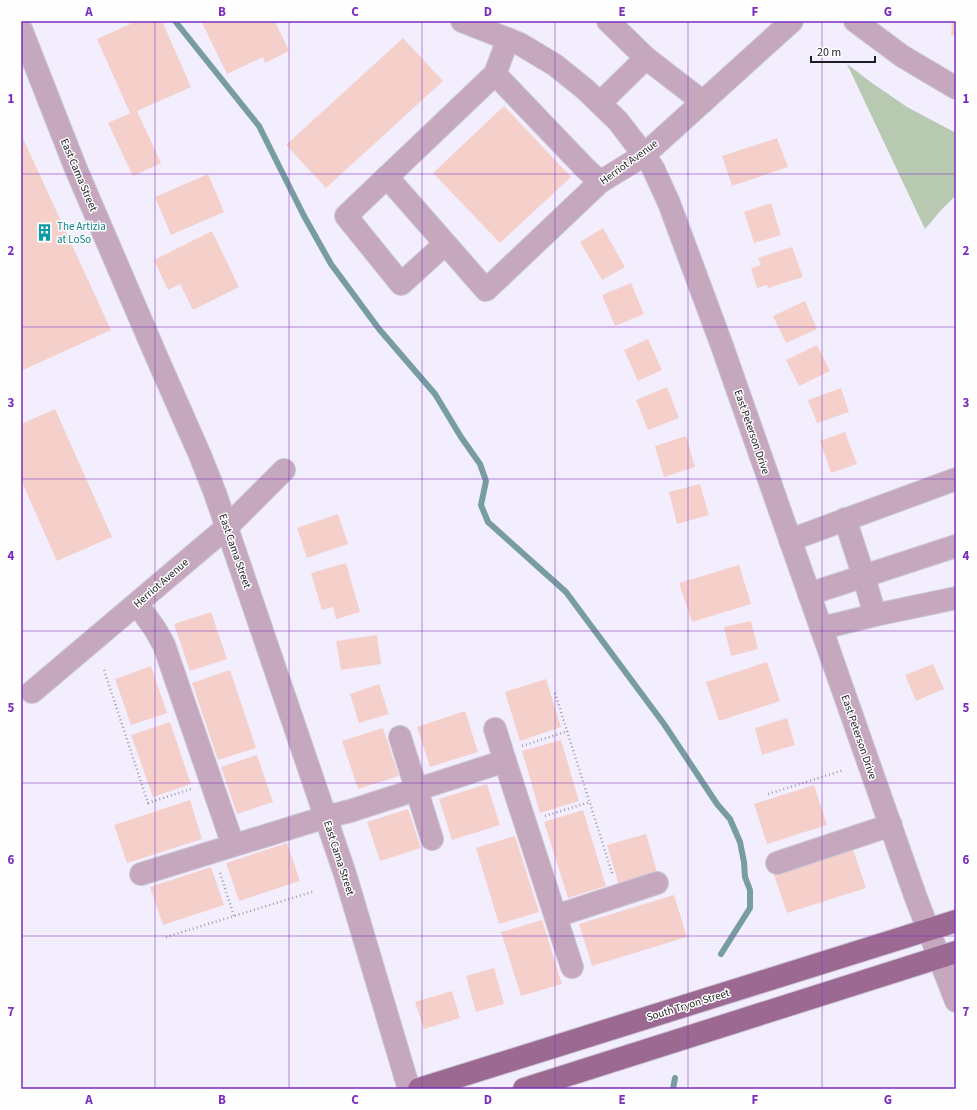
<svg xmlns="http://www.w3.org/2000/svg" width="977" height="1110" viewBox="0 0 977 1110" font-family="'Source Sans 3',sans-serif">
	<style>
		.green { fill: #b8c9b1 }
		.lines { fill: none; stroke-linecap: round; stroke-linejoin: round }
		.stream { stroke: #779da1; stroke-width: 6 }
		.building { fill: #f5d0cb }
		.minor-casing { stroke: #cdc8d7; stroke-width: 24 }
		.major-casing { stroke: #cdc8d7; stroke-width: 24 }
		.path { stroke: #a19da9; stroke-width: 2.5; stroke-dasharray: 1 3; stroke-linecap: butt }
		.minor { stroke: #c5a7be; stroke-width: 22 }
		.major { stroke: #9c6992; stroke-width: 22 }
		.grid { fill: none; stroke: #7b2cbf; stroke-width: 1; stroke-opacity: 0.55 }
		.labels { text-anchor: middle; dominant-baseline: central; stroke-width: 3; stroke-linejoin: round; paint-order: stroke }
		.street-label { font-size: 11px; fill: #1e1d23; stroke: #fefefe }
		.culture-label { font-size: 11px; fill: #0d838f; stroke: #fefefe; text-anchor: start }
		.neatline { fill: none; stroke: #7b2cbf; stroke-width: 1.5 }
		.grid-label { font-size: 13px; text-anchor: middle; font-weight: bold; fill: #7b2cbf }
	</style>
	<rect width="100%" height="100%" fill="#f3eefe"/>
	<path class="green" d="M847,64L872,83L907,107L956,133V195L942,209L925,229Z"/>
	<g class="lines">
		<g class="stream">
			<path d="M175,21L259,126L304,216L331,264L379,329L435,394L461,437L480,464L486,481L481,505L488,522L566,592L664,724L717,804L730,819L740,842L744,862L745,877L750,890V908L721,954"/>
			<path d="M673,1089L675,1078"/>
		</g>
	</g>
	<g class="building">
		<path d="M137,21H162L191,87L137,111L161,163L133,176L108,123L130,113L97,39Z"/>
		<path d="M201,21H275L289,51L265,63L263,57L227,74Z"/>
		<path d="M952,21H956V36L951,35Z"/>
		<path d="M403,38L443,81L326,188L286,145Z"/>
		<path d="M504,106L571,177L500,243L433,173Z"/>
		<path d="M21,134L111,330L21,371Z"/>
		<path d="M777,138L788,167L732,186L722,156Z"/>
		<path d="M208,174L224,212L171,235L155,197Z"/>
		<path d="M771,203L781,235L754,243L744,212Z"/>
		<path d="M603,228L625,267L602,280L580,242Z"/>
		<path d="M212,231L239,287L193,310L180,284L168,290L154,260Z"/>
		<path d="M792,247L803,277L768,288L767,285L757,288L751,268L761,265L758,258Z"/>
		<path d="M631,283L644,314L615,326L602,295Z"/>
		<path d="M805,301L817,329L786,343L773,316Z"/>
		<path d="M648,339L662,370L638,381L624,350Z"/>
		<path d="M817,345L830,371L799,386L786,360Z"/>
		<path d="M667,387L679,418L648,430L636,400Z"/>
		<path d="M841,388L849,412L817,423L808,400Z"/>
		<path d="M55,409L112,537L57,561L21,480V424Z"/>
		<path d="M845,432L857,464L831,473L820,441Z"/>
		<path d="M686,436L695,467L664,477L655,446Z"/>
		<path d="M700,484L709,515L677,524L669,492Z"/>
		<path d="M338,514L348,544L307,558L297,528Z"/>
		<path d="M346,563L360,612L336,619L333,607L322,610L311,573Z"/>
		<path d="M739,565L751,604L692,622L679,583Z"/>
		<path d="M211,612L227,659L190,671L174,624Z"/>
		<path d="M751,621L758,649L731,656L724,627Z"/>
		<path d="M377,635L381,664L341,670L336,641Z"/>
		<path d="M767,662L780,701L719,721L706,682Z"/>
		<path d="M933,664L944,689L916,701L905,675Z"/>
		<path d="M151,666L167,713L131,725L115,679Z"/>
		<path d="M230,670L256,748L218,760L192,683Z"/>
		<path d="M546,679L561,727L520,741L505,692Z"/>
		<path d="M379,684L389,714L359,723L350,694Z"/>
		<path d="M465,711L478,752L430,767L417,727Z"/>
		<path d="M787,718L795,745L762,755L755,728Z"/>
		<path d="M170,722L191,784L153,797L131,735Z"/>
		<path d="M383,728L399,776L358,789L342,741Z"/>
		<path d="M561,740L579,801L540,813L522,751Z"/>
		<path d="M257,755L273,802L237,814L221,767Z"/>
		<path d="M487,784L500,825L452,840L439,799Z"/>
		<path d="M814,785L827,825L767,844L754,804Z"/>
		<path d="M190,800L202,839L127,863L114,825Z"/>
		<path d="M408,809L421,848L380,861L367,822Z"/>
		<path d="M583,810L606,886L568,898L544,822Z"/>
		<path d="M646,834L658,875L619,885L607,845Z"/>
		<path d="M515,836L539,912L499,924L476,848Z"/>
		<path d="M287,843L300,881L239,901L226,863Z"/>
		<path d="M853,849L866,888L787,913L774,875Z"/>
		<path d="M211,867L224,905L163,925L150,887Z"/>
		<path d="M674,895L687,937L592,966L579,924Z"/>
		<path d="M542,920L562,984L521,996L501,932Z"/>
		<path d="M494,968L504,1004L476,1012L466,976Z"/>
		<path d="M452,991L460,1018L424,1029L415,1002Z"/>
	</g>
	<g class="lines">
		<defs>
			<g id="minor">
				<path d="M462,21L520,44L555,65L586,90L618,121L644,155L653,168L669,203L721,343L916,898L956,1001"/>
				<path d="M608,21L646,58L703,102"/>
				<path d="M855,21L902,56L956,88"/>
				<path d="M21,29L76,169L158,360L200,455L215,493L345,874L409,1089"/>
				<path d="M495,74L584,167L600,182"/>
				<path d="M600,103L646,58"/>
				<path d="M387,177L486,290L600,182L644,155L792,21"/>
				<path d="M445,244L401,284L346,216L495,74L508,39"/>
				<path d="M845,519L864,577L875,615"/>
				<path d="M790,540L956,479"/>
				<path d="M809,594L956,546"/>
				<path d="M137,604L155,629L164,645L233,845"/>
				<path d="M822,628L875,615L956,598"/>
				<path d="M32,692L227,527L284,470"/>
				<path d="M400,737L432,839"/>
				<path d="M505,761L572,967"/>
				<path d="M777,863L891,825"/>
				<path d="M141,874L326,817L350,811L505,761L495,729"/>
				<path d="M556,916L657,883"/>
			</g>
			<g id="major">
				<path d="M419,1089L956,921"/>
				<path d="M524,1089L956,952"/>
			</g>
		</defs>
		<use href="#minor" class="minor-casing"/>
		<use href="#major" class="major-casing"/>
		<g class="path">
			<path d="M104,670L148,803L191,789"/>
			<path d="M555,693L613,876"/>
			<path d="M522,746L568,731"/>
			<path d="M768,794L844,770"/>
			<path d="M545,816L590,802"/>
			<path d="M220,873L234,916"/>
			<path d="M166,937L315,891"/>
		</g>
		<use href="#minor" class="minor"/>
		<use href="#major" class="major"/>
	</g>
	<path class="grid" d="M155,21V1089M289,21V1089M422,21V1089M555,21V1089M688,21V1089M822,21V1089M21,174H956M21,327H956M21,479H956M21,631H956M21,783H956M21,936H956"/>
	<defs>
		<symbol id="building-bare" viewBox="-9 -9 18 18"><path d="M-4-6H4V6H1V3H-1V6H-4ZM-2.5-4.3h1.7v1.8h-1.7ZM.8-4.3h1.7v1.8H.8ZM-2.5-1h1.7V.8h-1.7ZM.8-1h1.7V.8H.8Z" fill="#0f9aa8" stroke="#fefefe" stroke-width="2.5" paint-order="stroke"/></symbol>
	</defs>
	<g fill-rule="evenodd">
		<use href="#building-bare" x="32" y="220" width="25" height="25"/>
	</g>
	<g class="labels">
		<g class="street-label">
			<text transform="translate(629 162) rotate(-36)">Herriot Avenue</text>
			<text transform="translate(79 175) rotate(67)">East Cama Street</text>
			<text transform="translate(752 432) rotate(71)">East Peterson Drive</text>
			<text transform="translate(235 551) rotate(71)">East Cama Street</text>
			<text transform="translate(161 583) rotate(-41)">Herriot Avenue</text>
			<text transform="translate(859 737) rotate(71)">East Peterson Drive</text>
			<text transform="translate(339 858) rotate(72)">East Cama Street</text>
			<text transform="translate(688 1005) rotate(-17)">South Tryon Street</text>
		</g>
		<g class="culture-label">
			<text x="57" y="226">The Artizia<tspan x="57" dy="13">at LoSo</tspan></text>
		</g>
	</g>
	<rect width="977" height="1110" fill="none" stroke="#fefefe" stroke-width="44"/>
	<path d="M811 56v6h64v-6" fill="none" stroke="#1e1d23" stroke-width="2"/>
	<text x="817" y="56" font-size="12" fill="#1e1d23" stroke="#fefefe" stroke-width="3" paint-order="stroke">20 m</text>
	<rect x="22" y="22" width="933" height="1066" class="neatline"/>
	<g class="grid-label">
		<text x="89" y="16">A</text>
		<text x="222" y="16">B</text>
		<text x="355" y="16">C</text>
		<text x="488" y="16">D</text>
		<text x="622" y="16">E</text>
		<text x="755" y="16">F</text>
		<text x="888" y="16">G</text>
		<text x="11" y="103">1</text>
		<text x="966" y="103">1</text>
		<text x="11" y="255">2</text>
		<text x="966" y="255">2</text>
		<text x="11" y="407">3</text>
		<text x="966" y="407">3</text>
		<text x="11" y="560">4</text>
		<text x="966" y="560">4</text>
		<text x="11" y="712">5</text>
		<text x="966" y="712">5</text>
		<text x="11" y="864">6</text>
		<text x="966" y="864">6</text>
		<text x="11" y="1016">7</text>
		<text x="966" y="1016">7</text>
		<text x="89" y="1104">A</text>
		<text x="222" y="1104">B</text>
		<text x="355" y="1104">C</text>
		<text x="488" y="1104">D</text>
		<text x="622" y="1104">E</text>
		<text x="755" y="1104">F</text>
		<text x="888" y="1104">G</text>
	</g>
</svg>
